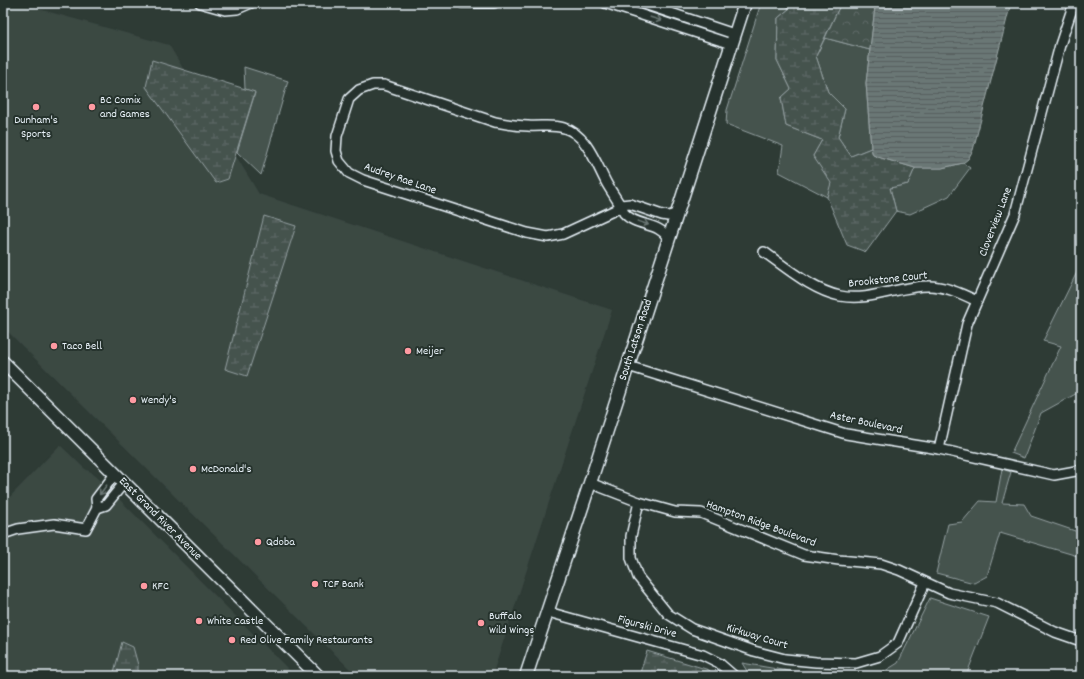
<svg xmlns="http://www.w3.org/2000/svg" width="1084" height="679" viewBox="0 0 1084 679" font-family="Dekko,sans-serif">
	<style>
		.built { fill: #3b4843 }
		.green { fill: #45524e; stroke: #96a2a3 }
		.forest { fill: url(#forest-crowns); stroke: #96a2a3 }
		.wetland { fill: url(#wetland-marsh); stroke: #96a2a3 }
		.water { fill: url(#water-rules); stroke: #9da8a9 }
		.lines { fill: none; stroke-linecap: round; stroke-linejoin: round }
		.minor-casing { stroke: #e8f1f8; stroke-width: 12 }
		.major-casing { stroke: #e8f1f8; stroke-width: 15 }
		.minor { stroke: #26332d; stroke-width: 9 }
		.major { stroke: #26332d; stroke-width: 12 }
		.oneway { stroke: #6a7674 }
		.poi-dot { fill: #ff9aa2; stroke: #26332d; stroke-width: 1.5 }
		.labels { text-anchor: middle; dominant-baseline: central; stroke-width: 4; stroke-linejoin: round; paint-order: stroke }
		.poi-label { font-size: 12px; fill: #e8f1f8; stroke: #26332d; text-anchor: start }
		.street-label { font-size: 12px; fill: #e8f1f8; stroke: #26332d }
	</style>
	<defs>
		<pattern id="forest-crowns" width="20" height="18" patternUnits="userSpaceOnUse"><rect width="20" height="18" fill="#45524e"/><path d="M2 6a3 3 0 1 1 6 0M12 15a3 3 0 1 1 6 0" fill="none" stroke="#606b68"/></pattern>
		<pattern id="wetland-marsh" width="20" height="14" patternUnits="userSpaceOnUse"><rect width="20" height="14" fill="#45524e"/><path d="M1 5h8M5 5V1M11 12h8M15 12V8" fill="none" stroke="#606b68"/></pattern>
		<pattern id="water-rules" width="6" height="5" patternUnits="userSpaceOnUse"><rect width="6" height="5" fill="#6b7775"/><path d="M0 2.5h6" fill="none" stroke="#586060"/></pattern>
	</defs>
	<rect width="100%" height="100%" fill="#2e3b35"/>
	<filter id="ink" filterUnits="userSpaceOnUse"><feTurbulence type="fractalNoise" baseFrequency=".025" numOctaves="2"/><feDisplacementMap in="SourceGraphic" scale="8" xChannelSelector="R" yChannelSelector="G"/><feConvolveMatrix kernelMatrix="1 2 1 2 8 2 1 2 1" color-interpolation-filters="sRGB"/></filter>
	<g filter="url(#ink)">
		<g class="built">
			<path d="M3,3H17L169,45L259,194L612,310L492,676H357L3,327Z"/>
			<path d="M60,445L85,469L91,472L100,480L154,534L295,676H3V504Z"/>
		</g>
		<g class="green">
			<path d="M761,3H786L789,9L778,18L777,60L791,89L781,98L786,126L822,140L813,156L832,183L827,197L779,172L783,146L726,124L727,110Z"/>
			<path d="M825,38L870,50L866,83L871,148L851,156L838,137L845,109L828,92L816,56Z"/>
			<path d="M244,67L288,81L261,175L237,152L255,93L245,89Z"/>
			<path d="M963,163L970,168L949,196L910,214L896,211L890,188L908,184L915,168H942Z"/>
			<path d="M1081,264V391L1041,413L1024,458L1011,453L1061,346L1043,341Z"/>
			<path d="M1002,469L1011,472L1002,503L1024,504L1031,516L1081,533V557L1000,533L987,576L974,583L936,573L948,524L962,522L980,501L996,502Z"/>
			<path d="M930,598L989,617L966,676H877L898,663Z"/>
			<path d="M742,663L818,676H750Z"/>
		</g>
		<path class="forest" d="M841,3H866L875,7L870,50L825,38Z"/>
		<g class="wetland">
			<path d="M786,3H841L816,56L828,92L845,109L838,137L851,156L871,148L873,155L878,157L915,168L908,184L890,188L896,211L866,252L847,245L827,197L831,183L813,156L822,140L786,126L781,98L791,89L777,60L778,18L789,9Z"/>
			<path d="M152,60L255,92L228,179L216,183L146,87Z"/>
			<path d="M264,216L296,226L247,376L225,369Z"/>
			<path d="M122,642L133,647L138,665V676H113Z"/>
			<path d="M647,651L709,670L714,676H639Z"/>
		</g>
		<path class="water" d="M878,3H1011L973,150L968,159L963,163L942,168H915L878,157L873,155L871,148L866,83L875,7Z"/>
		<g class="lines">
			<defs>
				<g id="minor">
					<path d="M200,3L225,10L237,9L251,3"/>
					<path d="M462,3H494"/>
					<path d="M605,3L731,44"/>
					<path d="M641,3L734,34"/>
					<path d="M668,238C659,222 636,227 624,213C623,211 622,207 620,205C616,198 611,191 607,184C597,166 587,134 564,128C552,124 540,127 528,126C516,126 506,124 495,122L384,85H373L359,90L349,99L337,136L336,151L339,161L349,173L363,180L527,233L548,237L563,234L615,210L621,205L630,204L662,215L668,216L676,214"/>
					<path d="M764,252C787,268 812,290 840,296C870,302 898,286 928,286C946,286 962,294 977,301"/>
					<path d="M628,366L846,434L939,449L1054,475L1081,470"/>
					<path d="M939,449L967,324L1015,214L1060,45L1074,3"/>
					<path d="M590,483L639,502L675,512L701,513L804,555L839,560L881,564L899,570L949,593L997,603L1055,632L1081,641"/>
					<path d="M639,502L631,536V558L638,577L668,614L692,629L754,651L785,659L816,662L856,663L880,656L898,643L925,583"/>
					<path d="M97,508L106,505L124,483"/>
					<path d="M3,534L18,529L54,524L86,529L97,508L96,499L115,474"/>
					<path d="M548,612L703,655L719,663L734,676"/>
				</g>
				<g id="major">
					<path d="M3,362L318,676"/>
					<path d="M526,676L590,483L745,3"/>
				</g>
			</defs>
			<use href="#minor" class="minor-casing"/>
			<use href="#major" class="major-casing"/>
			<use href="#minor" class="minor"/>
			<use href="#major" class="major"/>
		</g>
		<defs><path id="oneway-shaft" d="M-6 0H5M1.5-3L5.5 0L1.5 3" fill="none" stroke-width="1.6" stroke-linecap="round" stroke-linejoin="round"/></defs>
		<g class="oneway">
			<use href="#oneway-shaft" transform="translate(656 19) rotate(18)"/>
			<use href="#oneway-shaft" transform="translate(643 223) rotate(19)"/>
			<use href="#oneway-shaft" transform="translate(103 490) rotate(127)"/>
		</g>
	</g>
	<g class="poi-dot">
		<circle cx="36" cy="107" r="4"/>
		<circle cx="92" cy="107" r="4"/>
		<circle cx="54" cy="346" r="4"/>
		<circle cx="408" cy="351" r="4"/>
		<circle cx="133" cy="400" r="4"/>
		<circle cx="193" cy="469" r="4"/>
		<circle cx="258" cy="542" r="4"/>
		<circle cx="315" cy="584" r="4"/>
		<circle cx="144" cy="586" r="4"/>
		<circle cx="199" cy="621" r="4"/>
		<circle cx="481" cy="623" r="4"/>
		<circle cx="232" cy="640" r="4"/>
	</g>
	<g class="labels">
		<g class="poi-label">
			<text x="100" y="100">BC Comix<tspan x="100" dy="14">and Games</tspan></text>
			<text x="36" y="120" text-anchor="middle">Dunham's<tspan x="36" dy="14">Sports</tspan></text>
			<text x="62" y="346">Taco Bell</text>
			<text x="416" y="351">Meijer</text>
			<text x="141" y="400">Wendy's</text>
			<text x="201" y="469">McDonald's</text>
			<text x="266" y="542">Qdoba</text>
			<text x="323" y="584">TCF Bank</text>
			<text x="152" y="586">KFC</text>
			<text x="489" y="616">Buffalo<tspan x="489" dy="14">Wild Wings</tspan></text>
			<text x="207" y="621">White Castle</text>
			<text x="240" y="640">Red Olive Family Restaurants</text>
		</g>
		<g class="street-label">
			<text transform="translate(400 179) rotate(19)">Audrey Rae Lane</text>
			<text transform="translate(996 222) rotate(-69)">Cloverview Lane</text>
			<text transform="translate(888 280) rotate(-6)">Brookstone Court</text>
			<text transform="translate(636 340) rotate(-72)">South Latson Road</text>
			<text transform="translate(866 423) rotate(12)">Aster Boulevard</text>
			<text transform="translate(160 519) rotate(45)">East Grand River Avenue</text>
			<text transform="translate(761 524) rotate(20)">Hampton Ridge Boulevard</text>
			<text transform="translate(647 627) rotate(15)">Figurski Drive</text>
			<text transform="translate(757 637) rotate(17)">Kirkway Court</text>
		</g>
	</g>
	<rect width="1084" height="679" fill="none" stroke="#26332d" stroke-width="16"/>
	<rect x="8" y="8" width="1068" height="663" fill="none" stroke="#e8f1f8" stroke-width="1.5" filter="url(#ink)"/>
</svg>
